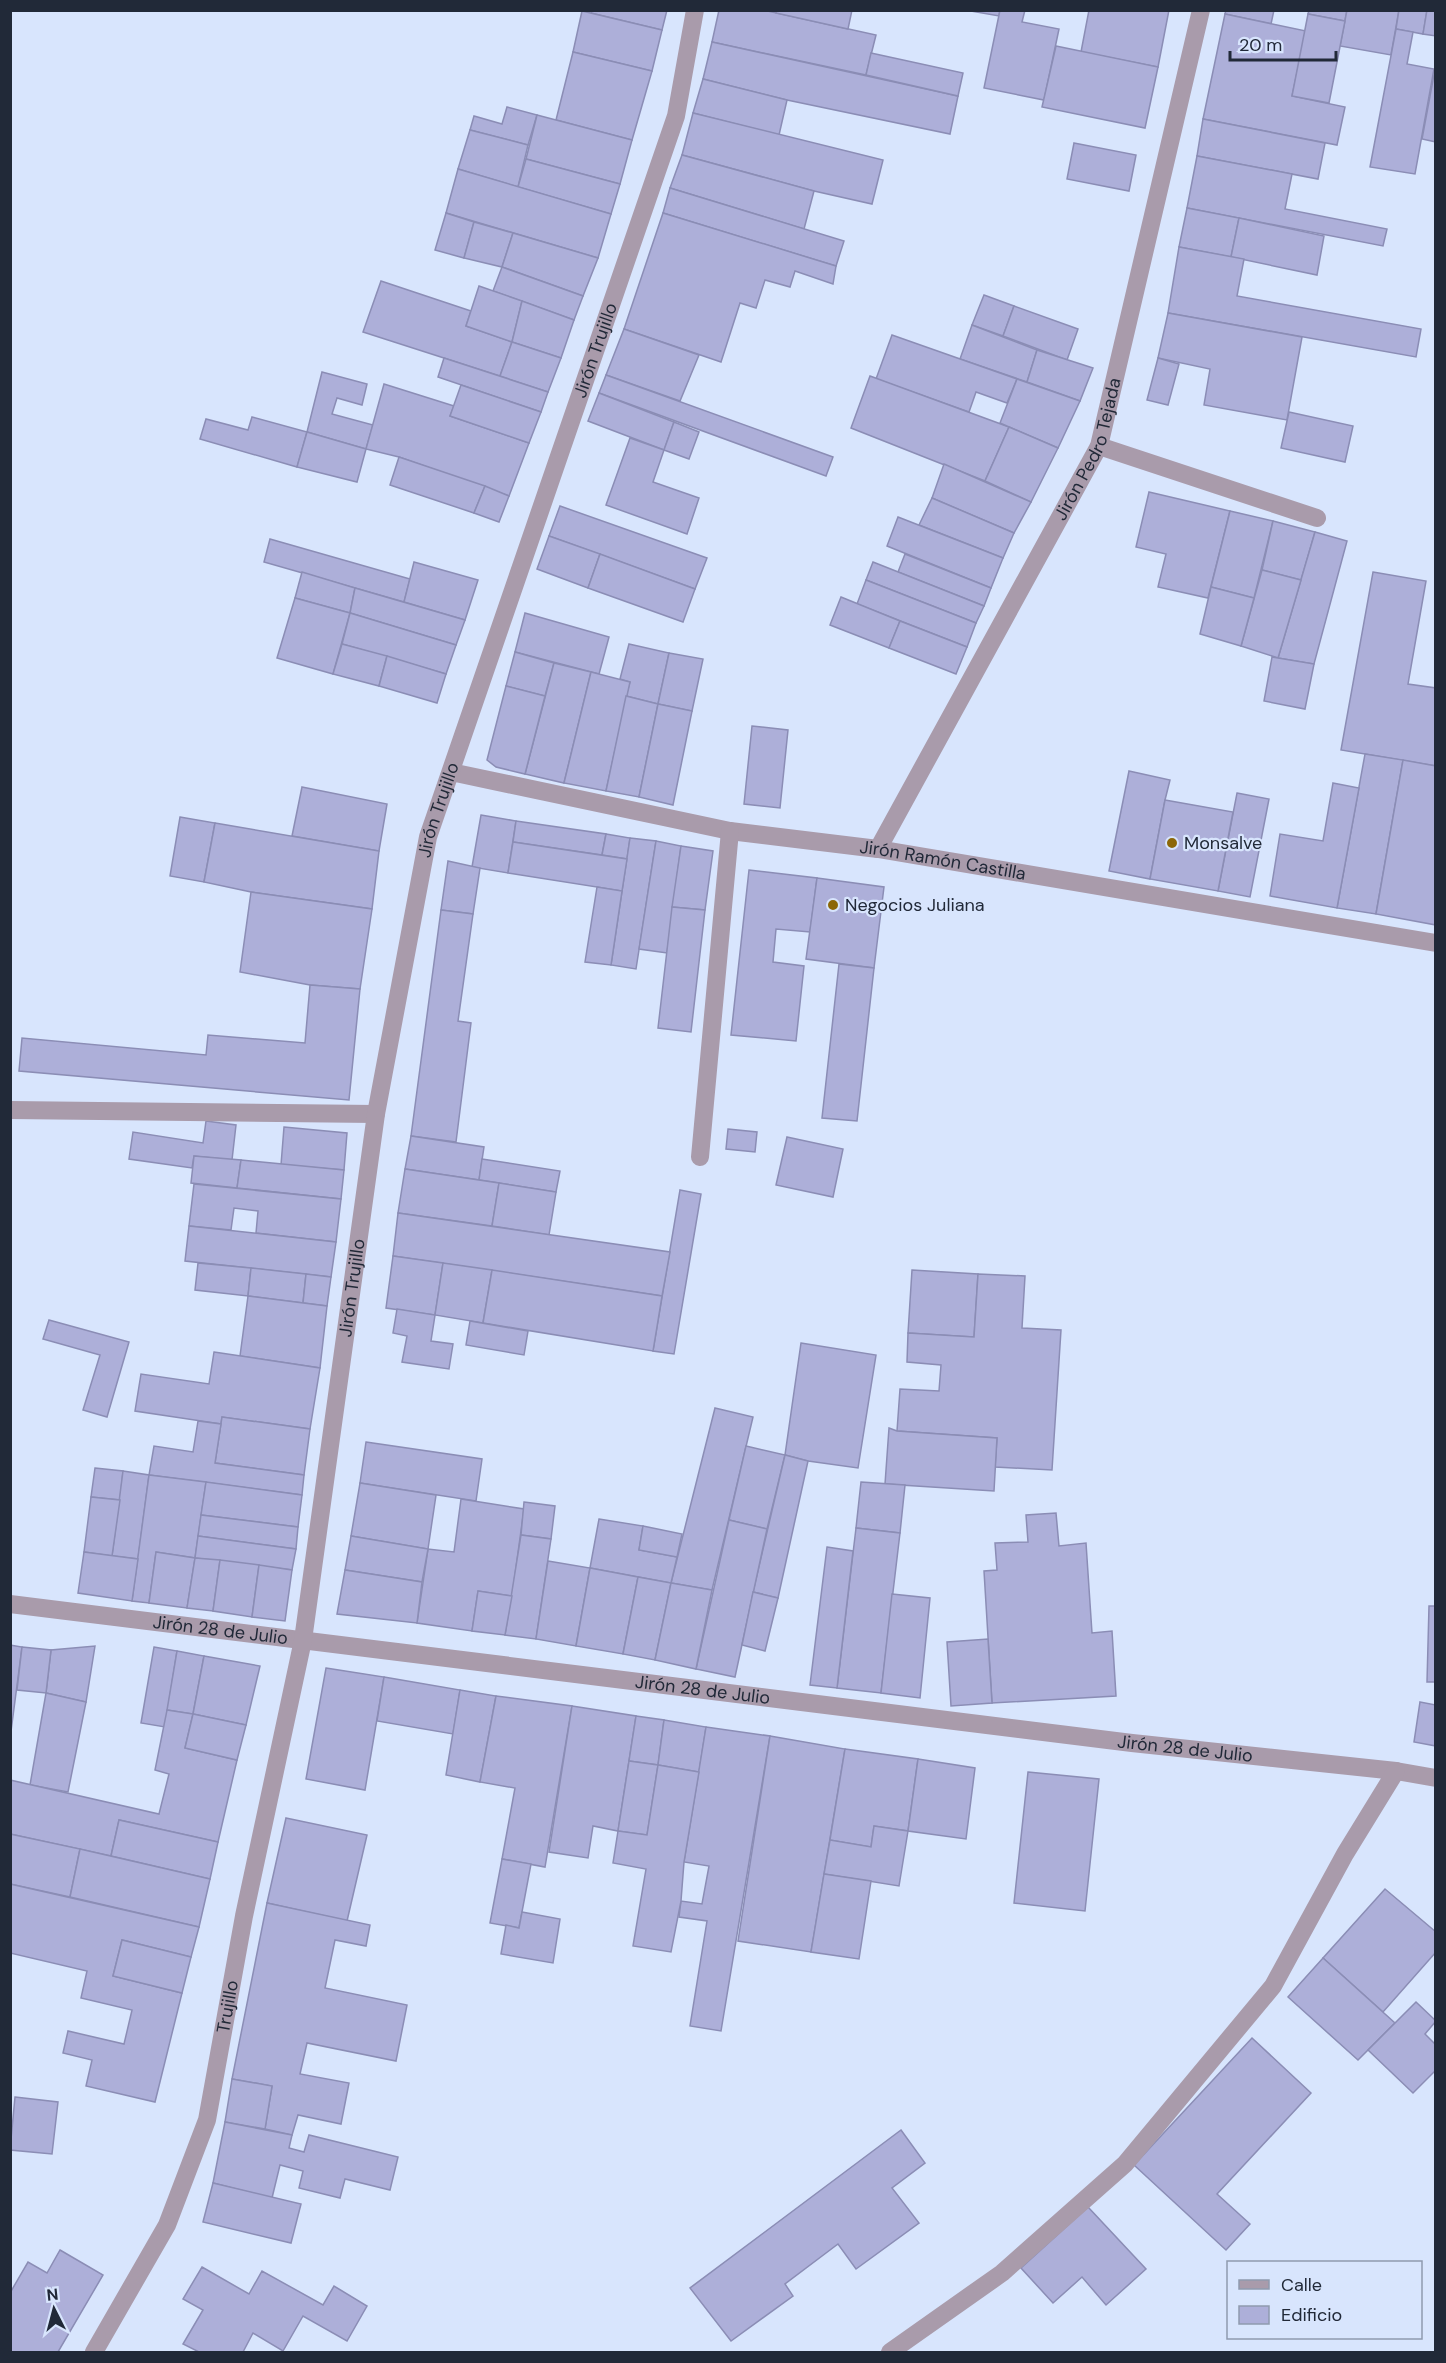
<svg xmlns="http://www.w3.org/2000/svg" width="1446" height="2363" viewBox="0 0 1446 2363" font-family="'DM Sans',sans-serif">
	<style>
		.building { fill: #adafd9; stroke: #8b8db5; stroke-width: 1.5 }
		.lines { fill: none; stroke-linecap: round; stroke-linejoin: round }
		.street { stroke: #a99bab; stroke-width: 18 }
		.poi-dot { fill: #8c6708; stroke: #d8e5fd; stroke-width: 2 }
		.labels { text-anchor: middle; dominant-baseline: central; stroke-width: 4.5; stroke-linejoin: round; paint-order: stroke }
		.street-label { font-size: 18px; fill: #212938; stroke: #d8e5fd }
		.poi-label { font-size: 18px; fill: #212938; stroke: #d8e5fd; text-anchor: start }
	</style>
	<rect width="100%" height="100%" fill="#d8e5fd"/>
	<g class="building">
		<path d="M592,10H667L662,30L591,13Z"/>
		<path d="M719,10H763L876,35L866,75L712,42Z"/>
		<path d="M777,10H852L848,29L776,13Z"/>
		<path d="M965,10H1000L999,16Z"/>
		<path d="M1000,10H1025L1022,22L1059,29L1044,100L984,88Z"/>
		<path d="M1089,10H1169L1158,67L1081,52Z"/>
		<path d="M1226,10H1274L1271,24L1225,14Z"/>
		<path d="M1309,10H1347L1345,21L1308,14Z"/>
		<path d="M1347,10H1399L1391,55L1340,46Z"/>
		<path d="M1399,10H1427L1423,34L1396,29Z"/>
		<path d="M1427,10H1436V36L1423,34Z"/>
		<path d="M582,11L662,30L652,71L573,52Z"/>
		<path d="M1225,14L1306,31L1292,96L1345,107L1337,145L1203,119Z"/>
		<path d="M1308,14L1345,21L1329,103L1292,96Z"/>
		<path d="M1396,29L1413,32L1407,64L1434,69L1415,174L1370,167Z"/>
		<path d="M712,42L958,96L950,134L787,100L703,79Z"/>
		<path d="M1056,46L1158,67L1145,128L1042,107Z"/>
		<path d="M573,52L652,71L632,140L556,120Z"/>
		<path d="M871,53L963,73L958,96L866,75Z"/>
		<path d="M1436,64V142L1422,139Z"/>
		<path d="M703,79L787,100L779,135L693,113Z"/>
		<path d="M507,107L537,115L528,145L470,130L474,116L502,124Z"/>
		<path d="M693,113L883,160L872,204L814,191L682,155Z"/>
		<path d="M537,115L632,140L620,184L526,159Z"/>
		<path d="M1203,119L1325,143L1318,179L1197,156Z"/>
		<path d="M470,130L528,145L518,187L458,169Z"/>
		<path d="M1074,143L1136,155L1129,191L1067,179Z"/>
		<path d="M682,155L814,191L804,229L670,188Z"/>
		<path d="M1197,156L1292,174L1285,209L1387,229L1383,246L1187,208Z"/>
		<path d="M526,159L620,184L611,214L518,187Z"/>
		<path d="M458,169L611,214L598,258L446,213Z"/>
		<path d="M670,188L844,241L836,266L663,213Z"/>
		<path d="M1187,208L1239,218L1231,257L1179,247Z"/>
		<path d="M446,213L474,222L464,258L435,250Z"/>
		<path d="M663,213L836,266L833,284L795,271L790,287L765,280L756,308L740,303L721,362L624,329Z"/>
		<path d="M1239,218L1324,236L1317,275L1231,257Z"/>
		<path d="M474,222L513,233L502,267L464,258Z"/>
		<path d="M513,233L598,258L583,296L502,267Z"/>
		<path d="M1179,247L1244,259L1237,296L1421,329L1416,357L1168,313Z"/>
		<path d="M502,267L583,296L574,320L493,291Z"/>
		<path d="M381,281L471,311L466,326L512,342L500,376L363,332Z"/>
		<path d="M479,286L522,301L512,342L466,326Z"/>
		<path d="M984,295L1014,306L1003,336L972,325Z"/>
		<path d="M522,301L574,320L561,358L512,342Z"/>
		<path d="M1014,306L1078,329L1067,360L1003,336Z"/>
		<path d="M1168,313L1302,337L1287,420L1204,405L1210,369L1158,358Z"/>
		<path d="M972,325L1037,350L1027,382L960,359Z"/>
		<path d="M624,329L699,355L680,401L606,375Z"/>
		<path d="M892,335L1017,379L1007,403L976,392L969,412L876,379Z"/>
		<path d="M512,342L561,358L548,392L500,376Z"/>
		<path d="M1037,350L1093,368L1080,401L1027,382Z"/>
		<path d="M444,358L548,392L541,412L438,377Z"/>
		<path d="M1158,358L1179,364L1168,405L1147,400Z"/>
		<path d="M322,372L367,384L362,405L337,398L332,414L373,425L366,449L307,432Z"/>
		<path d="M606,375L833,457L826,476L599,393Z"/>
		<path d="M870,376L1009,427L985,481L851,428Z"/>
		<path d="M1017,379L1080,401L1058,448L1000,423Z"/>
		<path d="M384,384L454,406L450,416L529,443L509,496L399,457L366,449Z"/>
		<path d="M461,385L541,412L529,443L450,416Z"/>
		<path d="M599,393L674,422L664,450L588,421Z"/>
		<path d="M1289,412L1353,426L1345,462L1281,448Z"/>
		<path d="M252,417L307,432L297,467L200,439L206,419L248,430Z"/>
		<path d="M674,422L699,432L689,459L664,450Z"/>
		<path d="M1009,427L1058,448L1031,502L985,481Z"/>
		<path d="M307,432L366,449L357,482L297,467Z"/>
		<path d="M630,438L664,450L653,482L699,498L687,534L606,505Z"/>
		<path d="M399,457L485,486L474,513L390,485Z"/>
		<path d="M944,464L1031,502L1014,533L932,498Z"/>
		<path d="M485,486L509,496L499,522L474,513Z"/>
		<path d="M1149,492L1230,511L1208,598L1158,587L1166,554L1136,547Z"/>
		<path d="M932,498L1014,533L1003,558L919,525Z"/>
		<path d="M560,506L707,558L695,589L549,536Z"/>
		<path d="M1230,511L1273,521L1254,598L1211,587Z"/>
		<path d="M898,517L1003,558L991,588L887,546Z"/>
		<path d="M1273,521L1315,532L1301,580L1262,570Z"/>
		<path d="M1315,532L1347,541L1314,664L1278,658Z"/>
		<path d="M549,536L600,554L588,588L537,569Z"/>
		<path d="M270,539L410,579L404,602L264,562Z"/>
		<path d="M600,554L695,589L683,622L588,588Z"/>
		<path d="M905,554L991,588L984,606L898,572Z"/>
		<path d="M414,562L478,580L465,620L404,602Z"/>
		<path d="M873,562L984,606L976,623L866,580Z"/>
		<path d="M1262,570L1301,580L1278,658L1241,646Z"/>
		<path d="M302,572L355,588L350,613L295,598Z"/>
		<path d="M1373,572L1426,581L1408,684L1436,688V766L1341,750Z"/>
		<path d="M866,580L976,623L967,647L857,604Z"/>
		<path d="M1211,587L1254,598L1241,646L1200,634Z"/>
		<path d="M355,588L465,620L456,645L350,613Z"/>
		<path d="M841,597L900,621L889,648L830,625Z"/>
		<path d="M295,598L350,613L333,674L277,658Z"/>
		<path d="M350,613L456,645L446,674L342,644Z"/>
		<path d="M525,613L609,637L599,674L515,652Z"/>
		<path d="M900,621L967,647L956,674L889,648Z"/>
		<path d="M342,644L387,656L379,686L333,674Z"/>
		<path d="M629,644L669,653L658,704L626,696L630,682L620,679Z"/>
		<path d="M515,652L554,663L545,696L506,686Z"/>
		<path d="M669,653L703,659L692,711L658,704Z"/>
		<path d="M387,656L446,674L437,703L379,686Z"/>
		<path d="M1272,657L1314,664L1305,709L1264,701Z"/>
		<path d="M554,663L591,672L564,783L525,774Z"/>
		<path d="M591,672L630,682L606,791L564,783Z"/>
		<path d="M506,686L545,696L525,774L496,767L487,760Z"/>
		<path d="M626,696L658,704L639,797L606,791Z"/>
		<path d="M658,704L692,711L673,805L639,797Z"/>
		<path d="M752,726L788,730L780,808L744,804Z"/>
		<path d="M1365,754L1403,760L1376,914L1337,908Z"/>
		<path d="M1403,760L1436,766V925L1376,914Z"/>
		<path d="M1129,771L1170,780L1165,800L1150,879L1109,871Z"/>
		<path d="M1333,783L1359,788L1337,908L1270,896L1280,834L1323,841Z"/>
		<path d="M302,787L387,804L379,851L292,836Z"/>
		<path d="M1237,793L1269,799L1250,897L1218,891Z"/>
		<path d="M1165,800L1233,812L1218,891L1150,879Z"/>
		<path d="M481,815L516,821L508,873L472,867Z"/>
		<path d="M180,817L215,823L204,882L170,876Z"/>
		<path d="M516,821L606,834L602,855L513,842Z"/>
		<path d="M215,823L379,851L372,909L251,892L204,882Z"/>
		<path d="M606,834L630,838L627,859L602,855Z"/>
		<path d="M630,838L656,841L636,969L611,965Z"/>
		<path d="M656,841L681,846L667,953L639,949Z"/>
		<path d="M513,842L627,859L622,891L508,873Z"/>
		<path d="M681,846L713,851L705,910L672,907Z"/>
		<path d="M448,861L480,868L473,914L441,910Z"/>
		<path d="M749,870L817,878L810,932L776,929L773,962L804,966L796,1041L731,1035Z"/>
		<path d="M817,878L884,887L874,968L806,959Z"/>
		<path d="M597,887L622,891L611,965L585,962Z"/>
		<path d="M251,892L372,909L360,989L310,985L240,972Z"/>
		<path d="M672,907L705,910L691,1032L658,1028Z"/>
		<path d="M441,910L473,914L458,1021L471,1023L456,1142L411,1136Z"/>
		<path d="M839,964L874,968L857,1121L822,1118Z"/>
		<path d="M310,985L360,989L349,1100L19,1071L22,1038L206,1055L208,1035L305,1043Z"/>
		<path d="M206,1121L236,1125L232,1160L194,1156L192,1168L129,1159L133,1132L203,1143Z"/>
		<path d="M284,1127L347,1133L344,1170L281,1165Z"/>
		<path d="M728,1129L757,1132L755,1152L726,1149Z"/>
		<path d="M411,1136L484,1147L479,1180L405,1169Z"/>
		<path d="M787,1137L843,1149L833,1197L776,1185Z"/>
		<path d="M194,1156L241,1160L237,1188L191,1183Z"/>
		<path d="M482,1159L560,1171L556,1192L479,1180Z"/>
		<path d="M241,1160L344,1170L341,1199L237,1188Z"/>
		<path d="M405,1169L499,1183L492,1226L398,1213Z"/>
		<path d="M499,1183L556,1192L549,1235L492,1226Z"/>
		<path d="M194,1184L341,1199L336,1242L256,1233L258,1211L234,1208L231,1230L189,1226Z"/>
		<path d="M680,1190L701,1194L674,1354L653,1351Z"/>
		<path d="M398,1213L670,1252L662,1296L393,1256Z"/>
		<path d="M189,1226L336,1242L331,1277L185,1261Z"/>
		<path d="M393,1256L443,1263L435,1315L386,1308Z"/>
		<path d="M198,1263L251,1268L248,1296L195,1290Z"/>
		<path d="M443,1263L492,1270L483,1323L435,1315Z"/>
		<path d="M251,1268L306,1274L303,1303L248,1296Z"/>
		<path d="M492,1270L662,1296L653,1351L483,1323Z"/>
		<path d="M912,1270L978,1274L974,1337L908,1333Z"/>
		<path d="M306,1274L331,1277L327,1306L303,1303Z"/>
		<path d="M978,1274L1025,1276L1022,1328L1061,1330L1052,1470L995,1467L997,1438L897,1431L900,1389L939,1391L941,1365L907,1362L908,1333L974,1337Z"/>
		<path d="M248,1296L327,1306L320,1368L240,1356Z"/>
		<path d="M397,1309L435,1315L431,1341L453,1344L449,1369L402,1362L407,1336L393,1333Z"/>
		<path d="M49,1320L129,1342L107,1417L83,1410L100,1355L43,1339Z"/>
		<path d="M470,1321L528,1331L524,1355L466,1345Z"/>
		<path d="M801,1343L876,1355L858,1468L808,1461L785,1455Z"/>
		<path d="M214,1352L320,1368L310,1429L222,1417L221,1424L135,1411L141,1374L209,1384Z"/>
		<path d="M715,1408L753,1417L712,1590L671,1583Z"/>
		<path d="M222,1417L310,1429L304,1475L215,1463Z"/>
		<path d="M198,1421L221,1424L215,1463L304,1475L302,1495L149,1475L154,1446L193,1452Z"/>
		<path d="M889,1428L897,1431L997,1438L994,1491L885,1484Z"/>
		<path d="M366,1442L482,1459L476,1501L360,1483Z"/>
		<path d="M746,1446L785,1455L767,1529L729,1520Z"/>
		<path d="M785,1455L808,1461L778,1598L753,1592Z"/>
		<path d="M95,1468L123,1471L120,1500L91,1497Z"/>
		<path d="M123,1471L149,1475L138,1559L112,1556Z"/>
		<path d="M149,1475L206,1482L195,1558L156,1552L149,1603L132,1601Z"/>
		<path d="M206,1482L302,1495L298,1527L201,1515Z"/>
		<path d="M861,1482L905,1485L900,1533L856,1528Z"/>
		<path d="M360,1483L436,1495L428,1549L351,1536Z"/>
		<path d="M91,1497L120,1500L112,1556L84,1552Z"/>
		<path d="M461,1499L524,1509L512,1596L478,1591L472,1631L417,1623L428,1549L454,1552Z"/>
		<path d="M524,1502L555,1506L551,1539L521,1535Z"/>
		<path d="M1056,1513L1059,1546L1086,1543L1092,1633L1112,1631L1116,1696L992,1703L984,1571L997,1570L995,1543L1028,1542L1026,1515Z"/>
		<path d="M201,1515L298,1527L296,1549L198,1536Z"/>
		<path d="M599,1519L643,1526L639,1550L677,1557L671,1583L590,1568Z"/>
		<path d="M729,1520L767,1529L735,1677L696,1669Z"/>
		<path d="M643,1526L682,1534L677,1557L639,1550Z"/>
		<path d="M856,1528L900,1533L881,1693L837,1688Z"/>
		<path d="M521,1535L551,1539L536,1639L505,1635Z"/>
		<path d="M198,1536L296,1549L292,1570L195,1558Z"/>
		<path d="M351,1536L428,1549L422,1582L345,1570Z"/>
		<path d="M827,1547L853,1551L837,1688L810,1685Z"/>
		<path d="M84,1552L138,1559L132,1601L78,1593Z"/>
		<path d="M156,1552L195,1558L187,1608L149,1603Z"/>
		<path d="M195,1558L220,1560L213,1611L187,1608Z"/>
		<path d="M220,1560L259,1565L252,1617L213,1611Z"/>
		<path d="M548,1561L590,1568L576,1646L536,1639Z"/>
		<path d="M259,1565L292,1570L285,1621L252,1617Z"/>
		<path d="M590,1568L638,1577L623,1654L576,1646Z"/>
		<path d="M345,1570L422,1582L417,1623L337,1614Z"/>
		<path d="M638,1577L671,1583L655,1660L623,1654Z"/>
		<path d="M671,1583L712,1590L696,1669L655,1660Z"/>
		<path d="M478,1591L512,1596L505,1635L472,1631Z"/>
		<path d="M753,1592L778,1598L765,1651L742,1645Z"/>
		<path d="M892,1594L930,1598L920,1698L881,1693Z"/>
		<path d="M1429,1606H1436V1682H1427Z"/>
		<path d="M988,1639L992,1703L951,1706L947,1642Z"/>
		<path d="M10,1645L22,1647L10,1739Z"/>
		<path d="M95,1646L86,1702L46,1693L51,1650Z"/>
		<path d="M22,1647L51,1650L46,1693L17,1690Z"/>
		<path d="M154,1647L177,1651L165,1727L141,1723Z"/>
		<path d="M177,1651L204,1656L193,1714L167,1710Z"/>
		<path d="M204,1656L260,1666L246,1725L193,1714Z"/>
		<path d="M326,1668L384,1677L365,1790L306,1779Z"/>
		<path d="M384,1677L460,1690L453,1734L377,1721Z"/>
		<path d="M460,1690L496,1696L480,1782L446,1775Z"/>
		<path d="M46,1693L86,1702L68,1792L30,1785Z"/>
		<path d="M496,1696L572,1706L545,1867L502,1859L515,1788L480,1782Z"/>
		<path d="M1420,1702L1436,1705V1746L1414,1742Z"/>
		<path d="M572,1706L636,1716L618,1831L593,1826L588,1858L549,1852Z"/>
		<path d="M167,1710L193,1714L185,1748L237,1760L218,1842L119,1820L111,1856L10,1834V1780L159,1814L169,1774L155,1770Z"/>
		<path d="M193,1714L246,1725L237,1760L185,1748Z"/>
		<path d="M636,1716L664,1720L658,1765L629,1761Z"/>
		<path d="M664,1720L706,1727L699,1772L658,1765Z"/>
		<path d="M706,1727L770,1736L721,2031L690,2026L707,1921L679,1917L681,1901L702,1904L709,1866L684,1862Z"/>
		<path d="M770,1736L845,1749L811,1952L738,1941Z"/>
		<path d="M845,1749L918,1759L908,1831L874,1826L871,1847L830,1840Z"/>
		<path d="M918,1759L975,1768L966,1839L908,1831Z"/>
		<path d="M629,1761L658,1765L647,1835L618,1831Z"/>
		<path d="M658,1765L699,1772L684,1862L681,1901L671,1952L633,1946L646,1869L613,1863L618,1831L647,1835Z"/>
		<path d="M1028,1772L1099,1779L1085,1911L1014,1903Z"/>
		<path d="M286,1818L367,1835L347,1921L267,1903Z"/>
		<path d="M119,1820L218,1842L210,1879L111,1856Z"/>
		<path d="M874,1826L908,1831L899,1886L824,1874L830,1840L871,1847Z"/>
		<path d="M10,1834L80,1849L70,1897L10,1884Z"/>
		<path d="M80,1849L210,1879L199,1927L70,1897Z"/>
		<path d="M502,1859L531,1864L519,1928L490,1923Z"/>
		<path d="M824,1874L871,1881L859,1959L811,1952Z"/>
		<path d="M10,1884L199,1927L191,1957L122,1940L113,1976L182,1993L155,2102L86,2086L92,2060L63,2053L68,2031L124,2044L132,2010L81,1998L87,1971L10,1953Z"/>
		<path d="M1385,1889L1436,1932V1952L1383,2012L1323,1958Z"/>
		<path d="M267,1903L370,1925L366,1946L335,1940L325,1988L407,2005L396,2061L307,2043L300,2074L349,2083L341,2124L298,2115L292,2135L265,2129L272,2086L232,2079Z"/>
		<path d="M522,1912L560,1919L553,1963L501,1954L506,1925L519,1928Z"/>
		<path d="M122,1940L191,1957L182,1993L113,1976Z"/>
		<path d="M1323,1958L1395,2023L1358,2060L1288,1997Z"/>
		<path d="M1416,2002L1436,2021L1425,2034L1436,2045V2070L1413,2093L1368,2050Z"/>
		<path d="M1252,2038L1311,2093L1217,2194L1250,2224L1226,2250L1134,2165Z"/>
		<path d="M232,2079L272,2086L265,2129L225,2122Z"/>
		<path d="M15,2097L58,2102L52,2154L10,2150Z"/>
		<path d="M225,2122L292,2135L289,2148L304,2152L309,2135L398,2157L390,2190L345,2179L340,2198L299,2188L303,2171L280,2165L272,2198L213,2183Z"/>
		<path d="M901,2130L925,2163L892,2188L919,2223L856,2269L838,2244L785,2284L793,2296L731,2341L690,2288Z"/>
		<path d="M213,2183L301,2204L291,2243L203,2222Z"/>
		<path d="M1088,2207L1146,2269L1106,2305L1082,2277L1053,2303L1021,2268Z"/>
		<path d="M60,2250L103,2275L58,2352H10V2293L28,2262L47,2273Z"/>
		<path d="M202,2267L249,2294L262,2271L323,2305L334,2286L367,2306L347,2341L303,2316L283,2351L253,2333L243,2352H199L183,2344L203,2310L183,2299Z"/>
	</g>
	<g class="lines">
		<g class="street">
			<path d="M1099,446L1317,518"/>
			<path id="s1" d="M451,772L730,831L878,849L1436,943"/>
			<path id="s2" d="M878,849L1099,446L1201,10"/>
			<path d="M10,1110L376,1114"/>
			<path d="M700,1157L730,831"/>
			<path id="s3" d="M10,1604L1132,1743L1396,1771L1436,1778"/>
			<path id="s4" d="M94,2352L167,2225L207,2120L244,1916L303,1640L376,1114L428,837L676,116L695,10"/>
			<path d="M890,2352L1002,2273L1125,2164L1273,1986L1345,1854L1396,1771"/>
		</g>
	</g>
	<g class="poi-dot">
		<circle cx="1172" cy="843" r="6"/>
		<circle cx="833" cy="905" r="6"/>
	</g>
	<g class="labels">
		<g class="street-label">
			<text stroke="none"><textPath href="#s4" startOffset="2076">Jirón Trujillo</textPath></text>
			<text stroke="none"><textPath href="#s2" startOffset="453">Jirón Pedro Tejada</textPath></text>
			<text stroke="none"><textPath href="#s4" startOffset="1590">Jirón Trujillo</textPath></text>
			<text stroke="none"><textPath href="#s1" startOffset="500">Jirón Ramón Castilla</textPath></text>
			<text stroke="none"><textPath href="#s4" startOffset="1104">Jirón Trujillo</textPath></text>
			<text stroke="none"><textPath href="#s3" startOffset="212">Jirón 28 de Julio</textPath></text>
			<text stroke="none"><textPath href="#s3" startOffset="698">Jirón 28 de Julio</textPath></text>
			<text stroke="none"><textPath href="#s3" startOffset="1184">Jirón 28 de Julio</textPath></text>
			<text stroke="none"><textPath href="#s4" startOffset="374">Trujillo</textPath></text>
		</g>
		<g class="poi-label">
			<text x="1184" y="843">Monsalve</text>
			<text x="845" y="905">Negocios Juliana</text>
		</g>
	</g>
	<rect width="1446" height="2363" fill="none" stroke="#212938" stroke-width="24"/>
	<rect x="1227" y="2261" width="195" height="78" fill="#d8e5fd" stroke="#8f9aae" stroke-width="1.5"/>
	<rect x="1239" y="2280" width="30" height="9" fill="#a99bab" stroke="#8f9aae" stroke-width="1.5"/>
	<text x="1281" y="2291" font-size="18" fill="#212938">Calle</text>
	<rect x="1239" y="2306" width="30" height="18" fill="#adafd9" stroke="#8f9aae" stroke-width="1.5"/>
	<text x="1281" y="2321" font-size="18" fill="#212938">Edificio</text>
	<g transform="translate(54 2309) rotate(354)" stroke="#d8e5fd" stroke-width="4.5" paint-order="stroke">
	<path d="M0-4.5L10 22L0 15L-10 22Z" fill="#212938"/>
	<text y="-9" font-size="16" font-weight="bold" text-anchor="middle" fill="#212938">N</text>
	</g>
	<path d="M1230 51v9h106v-9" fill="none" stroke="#212938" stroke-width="3"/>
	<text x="1239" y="51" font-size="18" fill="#212938" stroke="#d8e5fd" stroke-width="4.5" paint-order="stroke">20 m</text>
</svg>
